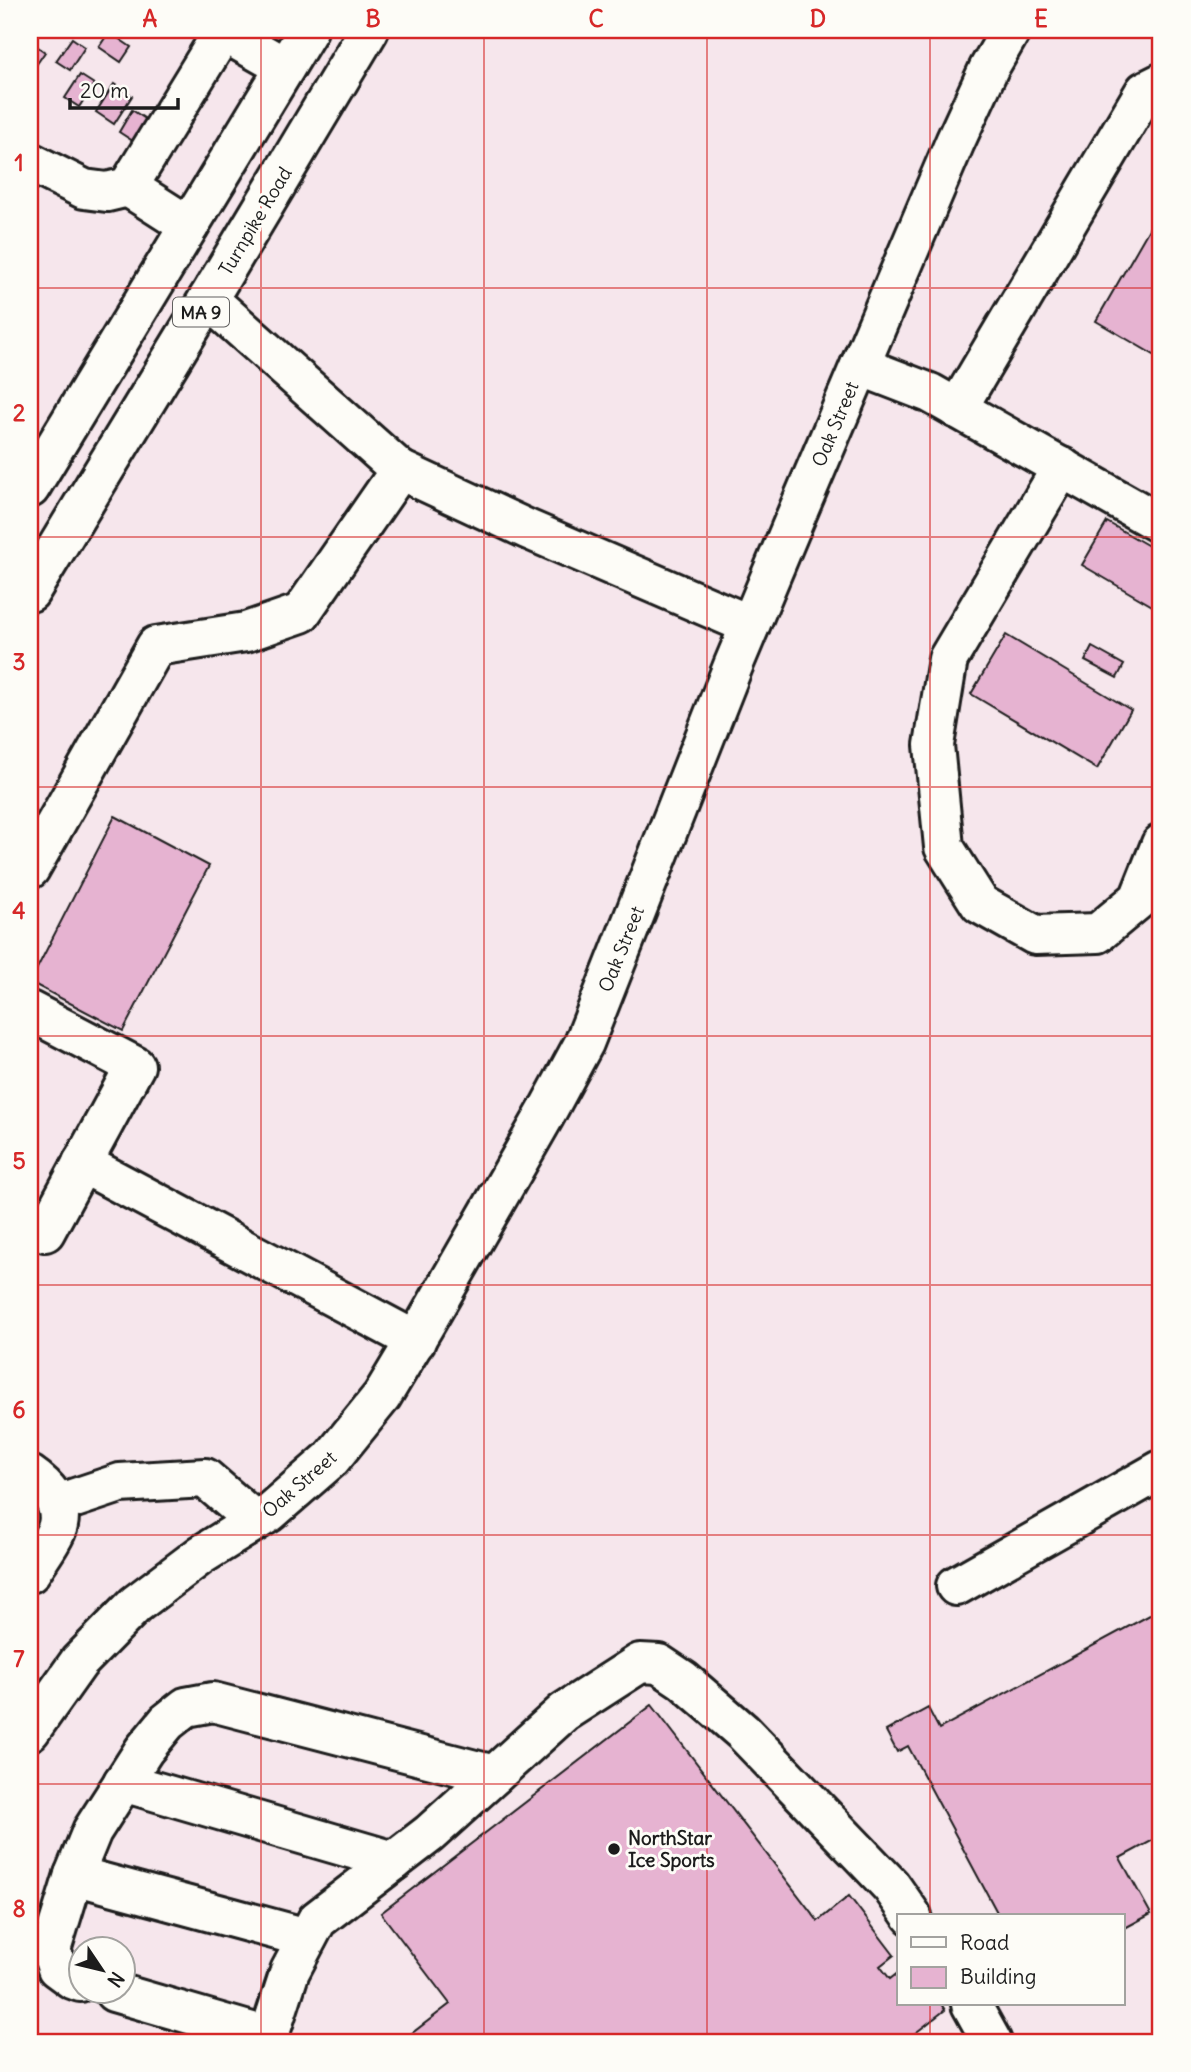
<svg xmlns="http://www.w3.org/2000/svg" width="1191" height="2072" viewBox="0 0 1191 2072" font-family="Delius,sans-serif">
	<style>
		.building { fill: #e6b3d1; stroke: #1c1c1c; stroke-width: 2 }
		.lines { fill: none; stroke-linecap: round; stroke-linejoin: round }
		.minor-casing { stroke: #1c1c1c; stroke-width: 44 }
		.highway-casing { stroke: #1c1c1c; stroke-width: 44 }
		.minor { stroke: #fdfcf7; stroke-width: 38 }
		.highway { stroke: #fdfcf7; stroke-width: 38 }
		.grid { fill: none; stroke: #d62828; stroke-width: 2; stroke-opacity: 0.55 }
		.poi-dot { fill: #1c1c1c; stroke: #fdfcf7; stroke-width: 2.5 }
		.labels { text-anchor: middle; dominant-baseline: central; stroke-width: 6; stroke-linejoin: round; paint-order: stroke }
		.shield { fill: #fdfcf7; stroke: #605f5e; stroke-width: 2 }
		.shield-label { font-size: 18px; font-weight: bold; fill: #1c1c1c }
		.street-label { font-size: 19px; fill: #1c1c1c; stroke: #fdfcf7 }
		.poi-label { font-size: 19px; font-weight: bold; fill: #1c1c1c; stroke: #fdfcf7; text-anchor: start }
		.neatline { fill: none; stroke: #d62828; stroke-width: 2.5 }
		.grid-label { font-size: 23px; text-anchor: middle; font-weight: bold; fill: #d62828 }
	</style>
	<rect width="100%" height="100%" fill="#f6e6ec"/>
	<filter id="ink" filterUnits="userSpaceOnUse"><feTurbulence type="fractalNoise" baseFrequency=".0143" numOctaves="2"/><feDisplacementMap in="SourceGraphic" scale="14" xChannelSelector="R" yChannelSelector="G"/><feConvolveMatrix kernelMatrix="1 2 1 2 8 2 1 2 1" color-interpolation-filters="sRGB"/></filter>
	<g filter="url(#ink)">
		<g class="building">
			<path d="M109,32L131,47L121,62L99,47Z"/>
			<path d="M72,38L85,47L70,70L56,61Z"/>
			<path d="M31,42L45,52L32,71L30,70Z"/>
			<path d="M80,75L94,84L79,107L65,98Z"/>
			<path d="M114,84L132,96L114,124L96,112Z"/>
			<path d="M132,110L150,122L136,143L119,132Z"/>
			<path d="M1161,208V359L1096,321Z"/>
			<path d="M1107,522L1161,553V611L1082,565Z"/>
			<path d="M1006,635L1131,710L1097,769L971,694Z"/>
			<path d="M1092,647L1124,665L1117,678L1085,661Z"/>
			<path d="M115,816L209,866L123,1031L30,982Z"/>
			<path d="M1161,1609V1836L1120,1858L1151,1914L1123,1929V1916H999L908,1746L897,1752L886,1731L928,1708L939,1729Z"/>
			<path d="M652,1705L818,1921L849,1896L894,1955L880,1966L890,1979L899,1972V2004H941L945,2010L909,2038L913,2042H418L411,2034L450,2004L381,1913Z"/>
		</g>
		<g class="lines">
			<defs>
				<g id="minor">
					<path d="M30,162L84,189L107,192L128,187L218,40L226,36L232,37L285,67"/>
					<path d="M128,187L189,226"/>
					<path d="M860,366L930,393L1161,524"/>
					<path d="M957,409L1145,91L1161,83"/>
					<path d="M1062,467L948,659L934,745L944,847L980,904L1035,935L1098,933L1139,899L1161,844"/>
					<path d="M400,470L527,529L750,625"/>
					<path d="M30,869L156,646L246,632L301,613L400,470L208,299"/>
					<path d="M30,1011L135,1066L45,1232L30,1223"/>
					<path d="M82,1163L416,1341"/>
					<path d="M30,1475C46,1486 63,1503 58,1525C56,1536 36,1563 30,1573"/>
					<path d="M57,1504L120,1483L205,1478L255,1521"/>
					<path d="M956,1586L1161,1470"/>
					<path d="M30,1731L79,1662L136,1604L201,1555L270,1512L331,1459L382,1396L424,1326L545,1115L584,1043L733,666L796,516L955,142L989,68L1011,30"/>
					<path d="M123,1782L394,1861"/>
					<path d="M74,1875L307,1938"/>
					<path d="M80,1982L72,1979L57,1968L51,1950L74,1875L92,1831L144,1750L167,1722L186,1707L213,1702L494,1775"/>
					<path d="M114,1992L269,2037"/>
					<path d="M971,2004L992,2042"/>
					<path d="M267,2042L290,1971L317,1920L429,1834L564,1712L640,1663L659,1664L683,1680L743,1732L891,1886L912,1916"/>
				</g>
				<g id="highway">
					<path d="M30,488L308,30"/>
					<path d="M30,592L208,299L369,30"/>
				</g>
			</defs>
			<use href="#minor" class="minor-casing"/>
			<use href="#highway" class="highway-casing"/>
			<use href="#minor" class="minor"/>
			<use href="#highway" class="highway"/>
		</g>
	</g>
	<path class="grid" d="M261,30V2042M484,30V2042M707,30V2042M930,30V1916M30,288H1161M30,537H1161M30,787H1161M30,1036H1161M30,1285H1161M30,1535H1161M30,1784H1161M930,2004V2042"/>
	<circle class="poi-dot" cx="614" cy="1849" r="7"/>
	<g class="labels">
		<rect class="shield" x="173" y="297.5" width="56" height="29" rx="5"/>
		<g class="shield-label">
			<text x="201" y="312">MA 9</text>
		</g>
		<g class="street-label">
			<text transform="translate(255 221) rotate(-59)">Turnpike Road</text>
			<text transform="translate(835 424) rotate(-67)">Oak Street</text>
			<text transform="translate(621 949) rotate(-68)">Oak Street</text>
			<text transform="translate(299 1484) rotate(-41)">Oak Street</text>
		</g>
		<g class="poi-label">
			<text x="628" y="1838">NorthStar<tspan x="628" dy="22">Ice Sports</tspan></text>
		</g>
	</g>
	<rect width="1191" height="2072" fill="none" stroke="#fdfcf7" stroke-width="77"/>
	<rect x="897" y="1914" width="228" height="91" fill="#fdfcf7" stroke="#a3a29f" stroke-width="2"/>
	<rect x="911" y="1937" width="35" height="10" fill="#fdfcf7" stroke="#a3a29f" stroke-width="2"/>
	<text x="960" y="1950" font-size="21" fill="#1c1c1c">Road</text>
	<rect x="911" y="1967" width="35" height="21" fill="#e6b3d1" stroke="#a3a29f" stroke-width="2"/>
	<text x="960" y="1984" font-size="21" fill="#1c1c1c">Building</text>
	<g transform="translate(102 1970) rotate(125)"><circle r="33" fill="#fdfcf7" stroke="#a3a29f" stroke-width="2"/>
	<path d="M0-5L12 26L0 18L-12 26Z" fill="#1c1c1c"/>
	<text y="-10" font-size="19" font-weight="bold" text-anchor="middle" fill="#1c1c1c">N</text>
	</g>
	<path d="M70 98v10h108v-10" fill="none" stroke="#1c1c1c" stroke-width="3.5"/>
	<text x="80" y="98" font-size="21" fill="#1c1c1c" stroke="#fdfcf7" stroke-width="5" paint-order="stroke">20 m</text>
	<rect x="38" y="38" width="1114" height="1996" class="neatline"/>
	<g class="grid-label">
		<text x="150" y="27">A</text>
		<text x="373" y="27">B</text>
		<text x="596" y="27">C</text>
		<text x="818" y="27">D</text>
		<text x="1041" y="27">E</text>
		<text x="19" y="171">1</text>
		<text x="19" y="421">2</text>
		<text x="19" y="670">3</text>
		<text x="19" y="919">4</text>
		<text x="19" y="1169">5</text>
		<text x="19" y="1418">6</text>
		<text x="19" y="1667">7</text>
		<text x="19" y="1917">8</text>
	</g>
</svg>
